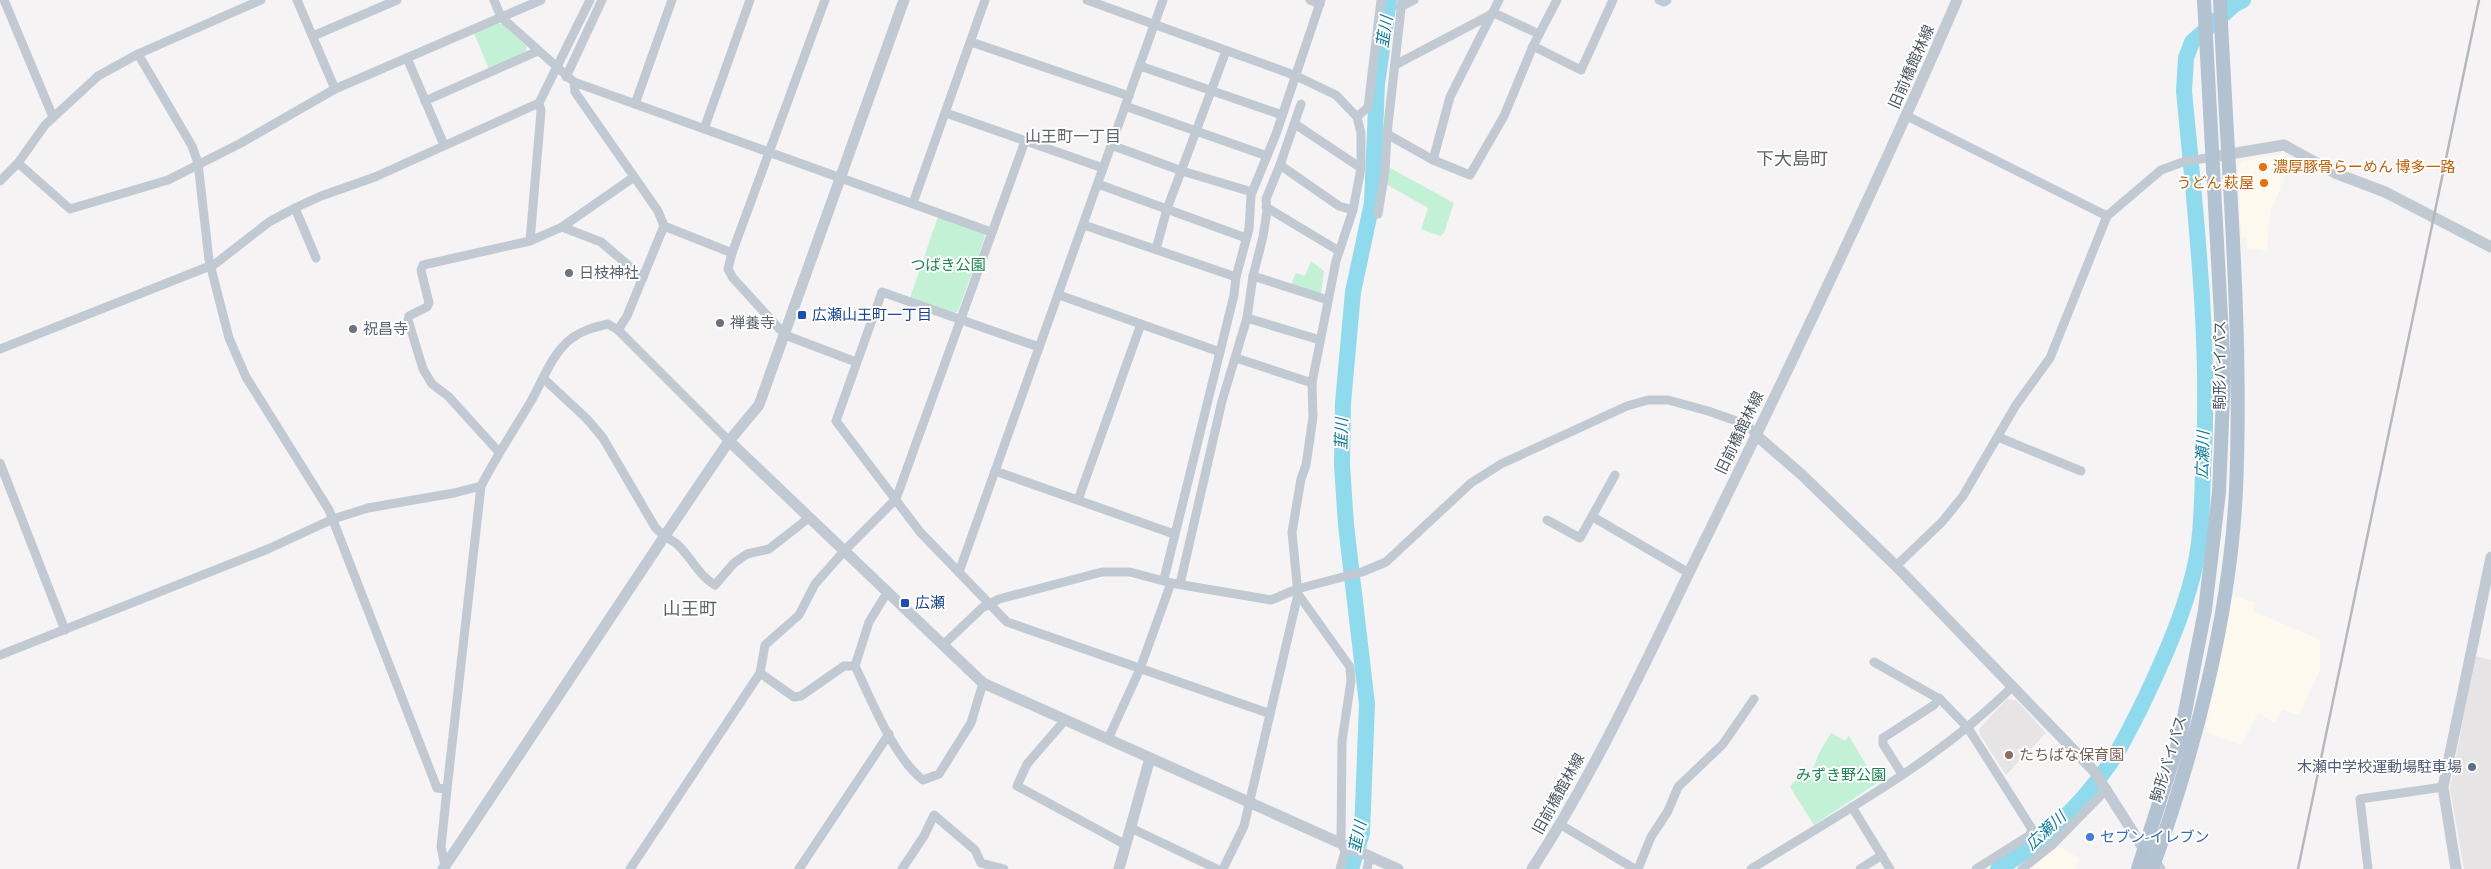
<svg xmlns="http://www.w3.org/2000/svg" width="2491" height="869" viewBox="0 0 2491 869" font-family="'Alegreya Sans','Noto Sans JP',sans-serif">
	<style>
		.commercial { fill: #fdf9ef }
		.education { fill: #e6e4e5 }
		.green { fill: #c3f1d5 }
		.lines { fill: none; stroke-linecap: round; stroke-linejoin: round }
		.river { stroke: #90daee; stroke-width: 16 }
		.minor { stroke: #c1cad2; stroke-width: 9 }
		.tertiary { stroke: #c1cad2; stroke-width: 11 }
		.primary { stroke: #b3c2d1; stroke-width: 14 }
		.rail { stroke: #b5b8bd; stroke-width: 2.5 }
		.food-dot { fill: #e8710a; stroke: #fff; stroke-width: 2 }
		.worship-dot { fill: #6b7280; stroke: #fff; stroke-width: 2 }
		.transit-dot { fill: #1a4fb4; stroke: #fff; stroke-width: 2 }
		.education-dot { fill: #8d6e63; stroke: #fff; stroke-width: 2 }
		.service-dot { fill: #5c6f8a; stroke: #fff; stroke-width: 2 }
		.shop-dot { fill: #3f7fe0; stroke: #fff; stroke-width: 2 }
		.labels { text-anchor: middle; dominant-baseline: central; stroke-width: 4; stroke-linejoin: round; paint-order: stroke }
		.street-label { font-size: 15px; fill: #4a5661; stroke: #fff }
		.food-label { font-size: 15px; fill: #c56008; stroke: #fff; text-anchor: start }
		.park-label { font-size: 15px; fill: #17864f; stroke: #fff }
		.worship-label { font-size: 15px; fill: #5b616d; stroke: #fff; text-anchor: start }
		.transit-label { font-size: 15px; fill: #164399; stroke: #fff; text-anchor: start }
		.education-label { font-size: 15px; fill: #785e54; stroke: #fff; text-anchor: start }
		.service-label { font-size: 15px; fill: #4e5e75; stroke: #fff; text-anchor: end }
		.shop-label { font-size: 15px; fill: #366cbe; stroke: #fff; text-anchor: start }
		.water-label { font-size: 16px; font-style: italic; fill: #0c7c9b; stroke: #fff }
		.neighbourhood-label { font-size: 16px; fill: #5f6368; stroke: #fff }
		.quarter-label { font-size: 18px; fill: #5f6368; stroke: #fff }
	</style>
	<rect width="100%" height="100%" fill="#f5f3f3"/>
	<g class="commercial">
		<path d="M2282,154L2288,156L2280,190L2271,209L2267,251L2247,248L2246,237H2241L2238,168L2243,161Z"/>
		<path d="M2233,596L2254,602V611L2320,640V670L2299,715L2282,710L2275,723L2258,713L2241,745L2205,732Z"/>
		<path d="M2058,846L2079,858L2077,869H2027Z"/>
	</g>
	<g class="education">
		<path d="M2475,656L2491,660V869H2464L2450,789Z"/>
		<path d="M2007,699L2016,700L2046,733L2006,775L1980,735L1979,729Z"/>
	</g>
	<g class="green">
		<path d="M496,23L503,24L527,47L525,54L489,69L474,33Z"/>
		<path d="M1390,168L1454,203L1444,233L1440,236L1421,229L1428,208L1386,184Z"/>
		<path d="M938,217L983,233L985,237L958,311L952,314L910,298Z"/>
		<path d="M1311,261L1324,271L1321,293L1318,295L1291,285L1296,273L1305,276Z"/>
		<path d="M1831,733L1845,741L1849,736L1877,783L1814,825L1790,787L1795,781L1812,772L1819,753Z"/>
	</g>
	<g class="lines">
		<g class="river">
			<path d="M1351,869L1362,833L1367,704L1346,525L1342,465L1343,403L1353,292L1372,203L1377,84L1389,0"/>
			<path d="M1998,869C2041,844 2080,806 2109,765C2121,748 2130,728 2140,709C2163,661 2190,602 2198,550C2202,525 2202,499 2203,473C2211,346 2196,218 2184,91L2186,58L2192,42L2235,4L2243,0"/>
		</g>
		<g class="minor">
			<path d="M4,0L53,117"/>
			<path d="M297,0L335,89"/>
			<path d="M494,0L501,17L574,82L991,232"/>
			<path d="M825,0L732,253L728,269L733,278L785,335L856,362"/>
			<path d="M1087,0L1294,75L1336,95L1357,117L1361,133V168L1353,210L1336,261L1312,383L1313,417L1306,465L1301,479L1292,532L1298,594L1350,667L1351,681L1342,741L1341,842L1345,852L1340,869"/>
			<path d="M1310,0L1320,4"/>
			<path d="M1402,0L1387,134L1433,160L1470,175L1504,116L1533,46L1557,0"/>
			<path d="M1659,0L1664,2L1667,0"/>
			<path d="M1400,7L1414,0"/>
			<path d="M313,36L397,0"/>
			<path d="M971,42L1129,96"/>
			<path d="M1533,46L1581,70L1613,0"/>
			<path d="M138,54L192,146L198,163L209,260L229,338L246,377L329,510L437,788L447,789"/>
			<path d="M407,58L444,145"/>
			<path d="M1395,65L1494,13L1539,34"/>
			<path d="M1140,66L1282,115"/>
			<path d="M566,77L602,0"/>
			<path d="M574,82L575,92L658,211L664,226L732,253"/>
			<path d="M425,101L538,51"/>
			<path d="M635,104L672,0"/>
			<path d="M1125,106L1267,156"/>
			<path d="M946,113L1103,168"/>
			<path d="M1907,116L2107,216"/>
			<path d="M1357,117L1368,107L1381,0"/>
			<path d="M1295,124L1361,168"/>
			<path d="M704,129L750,0"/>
			<path d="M1111,145L1182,171L1252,192"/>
			<path d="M1433,160L1450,97L1499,0"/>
			<path d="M18,163L70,209L168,180L241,143L335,89L541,0"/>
			<path d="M1280,165L1339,206L1353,210"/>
			<path d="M0,181L18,163L45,125L98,76L138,54L261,0"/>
			<path d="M1098,184L1246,238"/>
			<path d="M913,203L985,0"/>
			<path d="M1266,207L1339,251"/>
			<path d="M295,208L316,258"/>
			<path d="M1378,214L1385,171L1387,134"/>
			<path d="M1084,225L1236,277"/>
			<path d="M562,227L601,242L643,278"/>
			<path d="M530,241L541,111L539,103"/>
			<path d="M1156,249L1167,209L1226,51"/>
			<path d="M1253,276L1328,300"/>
			<path d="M1059,295L1220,352"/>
			<path d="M1247,318L1320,340"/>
			<path d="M618,330L627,316L664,226"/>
			<path d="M1039,347L882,292L836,421L920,532L1007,622L1268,713"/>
			<path d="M0,349L215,264L269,222L295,208L321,196L375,177L539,103L590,0"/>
			<path d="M1236,358L1312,383"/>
			<path d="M543,378L587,419L603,438L655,527C662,536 669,538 677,544C691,557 699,576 715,585L734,563L747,554L769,549L810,517"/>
			<path d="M1998,437L2081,471"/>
			<path d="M498,451L448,396L432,384L423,369L408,320L409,316L427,307L429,303L421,270L423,265L530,241L562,227L634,177"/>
			<path d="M0,463L65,630"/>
			<path d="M995,471L1174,534"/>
			<path d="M1078,500L1141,324"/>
			<path d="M1593,517L1689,573"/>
			<path d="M1547,520L1580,538L1615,475"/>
			<path d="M1896,566L1942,522L1963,496L2016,405L2050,358L2107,216L2161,170L2183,162L2212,157"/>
			<path d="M959,572L1163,0"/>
			<path d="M1164,579L1234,295L1236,277L1249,229L1251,195L1276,134L1321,0"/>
			<path d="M1180,584L1222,401L1247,318L1253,276L1263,237L1267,211L1266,199L1280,165L1301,104"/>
			<path d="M888,591L869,622L855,666C871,699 894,758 923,780L939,774L971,723L983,683"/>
			<path d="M943,645L982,608L999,599L1102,572H1130L1171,583L1271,600L1297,589L1362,572L1386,562L1471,483L1501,464L1627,406L1648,400H1668L1708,411L1748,425L1756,435"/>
			<path d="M0,655L268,549L333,519L368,508L454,493L481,486C496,457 513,431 530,403C543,381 551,354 572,338C583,330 595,327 608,324L618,330L729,441"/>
			<path d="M1874,662L1941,700L1968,728L2032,829L2030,835L1976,869"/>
			<path d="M760,673L794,697L801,696L844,666H855"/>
			<path d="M1065,720L1027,764L1017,786L1126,845"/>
			<path d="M1108,739L1140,669L1171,583"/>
			<path d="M1902,774L1883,744V738L1934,705L1939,698"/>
			<path d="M1852,807L1890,869"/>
			<path d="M1561,825L1635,869"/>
			<path d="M1131,828L1217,869"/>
			<path d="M445,866L441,847L447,789L481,486"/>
			<path d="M630,869L760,673L765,645L799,615L815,584L845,550L896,499L1025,141"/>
			<path d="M799,869L889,734"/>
			<path d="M902,869L924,836L934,815L975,850L981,863L1004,869"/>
			<path d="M1223,869L1244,826L1298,594"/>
			<path d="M1367,869L1370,856"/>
			<path d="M1638,869L1651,837L1668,811L1678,787L1723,744L1754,699"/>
			<path d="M1751,869C1841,813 1937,762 2013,686"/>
			<path d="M1860,869L1882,855"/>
			<path d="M2022,869L2052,845L2107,789"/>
			<path d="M2368,869L2360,799L2443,787"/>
		</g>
		<g class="tertiary">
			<path d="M2212,157L2284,145L2335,173L2385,192L2491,247"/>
			<path d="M1756,435L1802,475L1896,566L2094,771L2145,851L2160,869"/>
			<path d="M729,441L983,683L1398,869"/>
			<path d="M443,869L664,537L729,441L759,405L904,0"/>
			<path d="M1119,869L1150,758"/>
			<path d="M1532,869C1599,766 1650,652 1704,542C1792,363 1878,183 1957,0"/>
			<path d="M2456,869L2443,787L2491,557"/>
		</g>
		<g class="primary">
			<path d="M2138,869L2180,738L2205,610L2219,492L2224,373L2204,0"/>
			<path d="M2152,869C2195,751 2230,616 2236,490C2243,327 2227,163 2220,0"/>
		</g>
		<path class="rail" d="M2298,869L2479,0"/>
	</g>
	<g class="food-dot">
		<circle cx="2263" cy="167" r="5"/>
		<circle cx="2264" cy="183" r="5"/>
	</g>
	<g class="worship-dot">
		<circle cx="569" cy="273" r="5"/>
		<circle cx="720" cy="323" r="5"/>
		<circle cx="353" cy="329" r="5"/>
	</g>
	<g class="transit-dot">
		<rect x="797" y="310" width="10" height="10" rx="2.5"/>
		<rect x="900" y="598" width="10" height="10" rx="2.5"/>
	</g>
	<circle class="education-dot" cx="2009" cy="755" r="5"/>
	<circle class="service-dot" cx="2472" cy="767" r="5"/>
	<circle class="shop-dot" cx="2090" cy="837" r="5"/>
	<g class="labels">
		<g class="street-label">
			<text transform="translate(1912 67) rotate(-66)">旧前橋館林線</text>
			<text transform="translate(2220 365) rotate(-90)">駒形バイパス</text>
			<text transform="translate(1740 433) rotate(-64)">旧前橋館林線</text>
			<text transform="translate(2169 759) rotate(-73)">駒形バイパス</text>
			<text transform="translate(1559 794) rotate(-61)">旧前橋館林線</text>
		</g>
		<g class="food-label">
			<text x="2273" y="167">濃厚豚骨らーめん 博多一路</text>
			<text x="2254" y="183" text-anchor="end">うどん 萩屋</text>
		</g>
		<g class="park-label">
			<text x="948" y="265">つばき公園</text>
			<text x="1841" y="775">みずき野公園</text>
		</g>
		<g class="worship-label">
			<text x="579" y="273">日枝神社</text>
			<text x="730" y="323">禅養寺</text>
			<text x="363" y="329">祝昌寺</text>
		</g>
		<g class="transit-label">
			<text x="812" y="315">広瀬山王町一丁目</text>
			<text x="915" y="603">広瀬</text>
		</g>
		<g class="education-label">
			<text x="2019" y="755">たちばな保育園</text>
		</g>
		<g class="service-label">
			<text x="2462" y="767">木瀬中学校運動場駐車場</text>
		</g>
		<g class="shop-label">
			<text x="2100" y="837">セブン-イレブン</text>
		</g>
		<g class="water-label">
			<text transform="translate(1385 32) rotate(-82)">韮川</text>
			<text transform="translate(1342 434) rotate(-89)">韮川</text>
			<text transform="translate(2203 455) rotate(-88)">広瀬川</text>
			<text transform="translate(2046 831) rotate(-43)">広瀬川</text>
			<text transform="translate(1358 837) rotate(-79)">韮川</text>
		</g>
		<g class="neighbourhood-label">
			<text x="1073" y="137">山王町一丁目</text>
		</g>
		<g class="quarter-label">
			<text x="1792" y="160">下大島町</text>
			<text x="690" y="610">山王町</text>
		</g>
	</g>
</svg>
